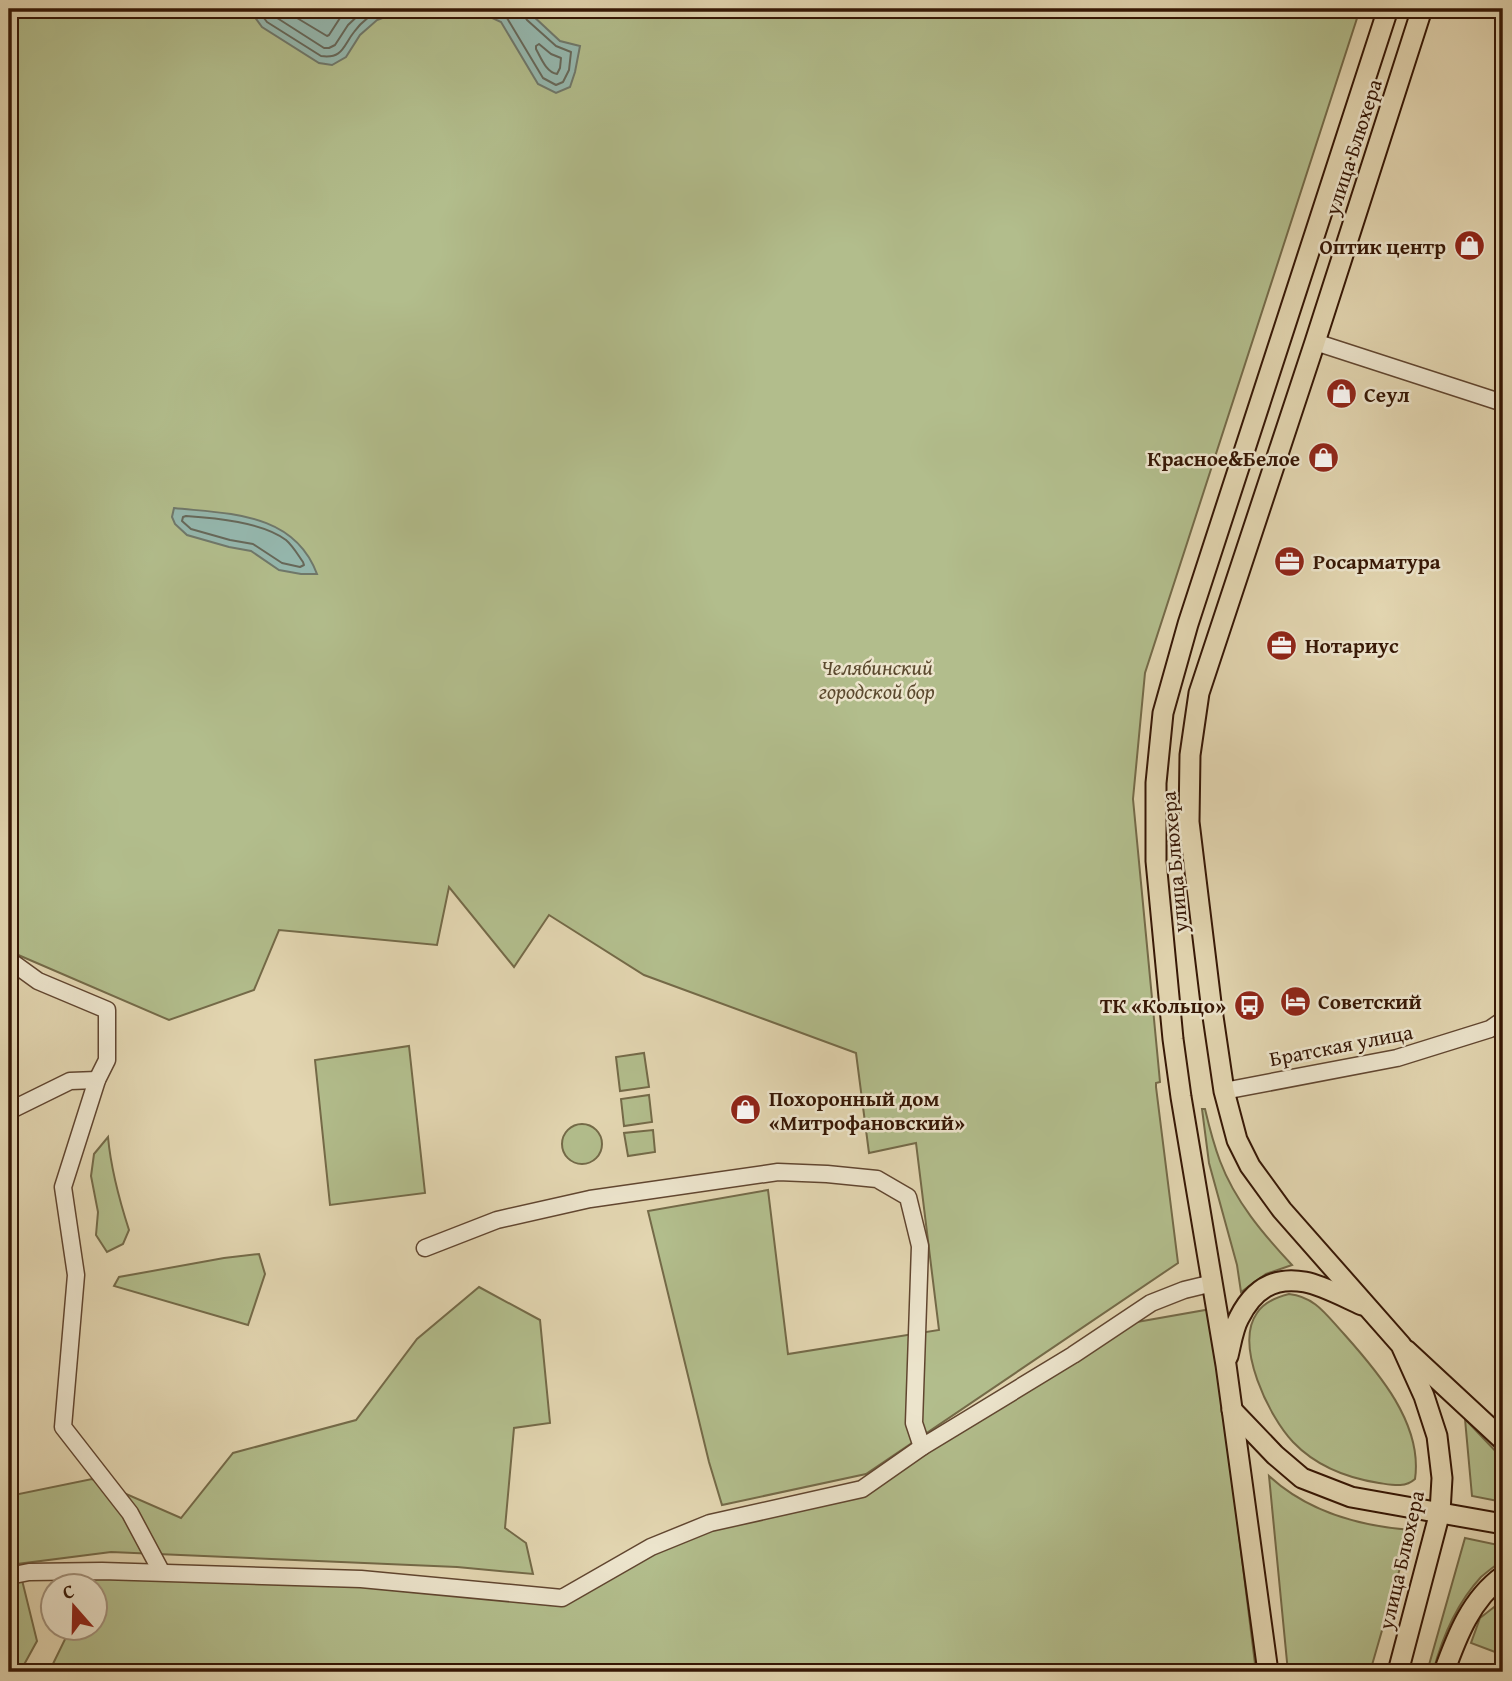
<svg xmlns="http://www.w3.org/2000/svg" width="1512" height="1681" viewBox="0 0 1512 1681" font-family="'Gentium Book Plus',serif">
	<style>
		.green { fill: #b2bd8c; stroke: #746a48; stroke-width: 2 }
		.water { fill: #95b8af; stroke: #6f786b; stroke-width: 2 }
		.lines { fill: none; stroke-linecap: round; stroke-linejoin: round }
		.shore { stroke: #66685a; stroke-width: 2 }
		.minor-casing { stroke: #614630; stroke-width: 19 }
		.major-casing { stroke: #361705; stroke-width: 23 }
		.minor { stroke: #ece4cc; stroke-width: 16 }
		.major { stroke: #e2d5b0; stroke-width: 19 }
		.labels { text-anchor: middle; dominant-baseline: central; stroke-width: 5; stroke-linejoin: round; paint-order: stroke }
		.street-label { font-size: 21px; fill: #361705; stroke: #ece4cc }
		.poi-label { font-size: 21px; font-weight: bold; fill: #361705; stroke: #ece4cc; text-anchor: start }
		.park-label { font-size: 21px; font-style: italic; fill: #5b492e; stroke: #ece4cc }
	</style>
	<rect width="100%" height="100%" fill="#e2d5b0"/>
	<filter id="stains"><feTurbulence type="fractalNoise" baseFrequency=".00286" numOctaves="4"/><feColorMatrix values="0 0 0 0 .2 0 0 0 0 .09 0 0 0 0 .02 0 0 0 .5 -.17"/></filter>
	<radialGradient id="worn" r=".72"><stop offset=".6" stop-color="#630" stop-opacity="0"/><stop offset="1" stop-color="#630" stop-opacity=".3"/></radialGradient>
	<g class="green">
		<path d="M9,9H1360L1145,673L1133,799L1160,1082L1156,1083V1087L1178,1263L866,1474L722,1505L709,1462L648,1211L768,1190L788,1354L939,1330L916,1143L869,1153L856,1053L644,975L549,915L514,967L449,887L437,945L279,930L254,990L169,1020L9,951Z"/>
		<path d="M409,1046L425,1193L330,1205L315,1060Z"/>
		<path d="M644,1053L649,1087L620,1091L616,1057Z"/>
		<path d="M649,1095L652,1122L624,1126L621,1099Z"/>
		<path d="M1202,1109H1205C1209,1126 1214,1145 1220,1161C1235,1201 1263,1234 1292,1265L1266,1274L1241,1292L1237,1265L1209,1163Z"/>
		<circle cx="582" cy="1144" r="20"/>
		<path d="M653,1130L655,1152L628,1156L624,1133Z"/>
		<path d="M108,1137C111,1170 119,1199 129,1230L123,1244L107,1252L96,1235L98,1212L91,1176L94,1154Z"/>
		<path d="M259,1254L265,1274L248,1325L114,1286L119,1277L224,1258Z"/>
		<path d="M479,1287L540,1320L550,1423L514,1428L505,1528L526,1543L533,1574L457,1567L111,1552L9,1565V1496L92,1479L181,1518L233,1453L356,1420L417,1339Z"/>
		<path d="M1289,1294C1316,1297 1327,1316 1344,1334C1378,1372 1423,1424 1415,1479C1405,1488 1393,1485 1379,1483C1347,1478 1316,1466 1293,1442C1269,1417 1234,1345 1257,1313C1264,1302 1277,1297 1289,1294Z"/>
		<path d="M1211,1309L1256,1672H49L70,1629L94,1628V1586H90L95,1575L359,1584L566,1601L653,1551L712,1530L863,1493L1137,1322Z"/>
		<path d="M1465,1419L1503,1459V1502L1472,1496Z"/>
		<path d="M1269,1476C1308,1512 1358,1526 1411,1530L1370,1672H1288Z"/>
		<path d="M1465,1538L1503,1546V1560C1496,1565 1488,1571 1481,1577C1457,1603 1442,1638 1433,1672H1427Z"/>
		<path d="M22,1580L37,1641L20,1672H9V1582Z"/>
		<path d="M1503,1600V1655L1471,1643L1480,1618Z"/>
	</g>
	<g class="water">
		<path d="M249,9H407L377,20L360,35L346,57L332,65L319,63L262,27Z"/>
		<path d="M473,9H531V14L560,41L580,46L575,72L570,87L556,93L538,84L501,22Z"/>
		<path d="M174,508C229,514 294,512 317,574H301L279,570L251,551L229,547L187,535L175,524L172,517Z"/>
	</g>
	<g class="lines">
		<g class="shore">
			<path d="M257,9L267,22L321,56C343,59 343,46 354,32C362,21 373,13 385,9"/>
			<path d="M268,9L274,16L324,48H329L335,45L348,25L365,9"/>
			<path d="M282,9L327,36L329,35L340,18L350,9"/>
			<path d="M490,9L507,18L543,78L556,85L563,82L569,70L571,52L556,46L527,20L524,15V9"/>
			<path d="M539,44L551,54L561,58L560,68L557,74C546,72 541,58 536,49V46Z"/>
			<path d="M186,516C215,518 262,522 286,540C293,546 298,555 303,562L304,565L300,567L282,563L253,544L230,540L191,529L182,521L183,517Z"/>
		</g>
		<defs>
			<g id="minor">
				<path d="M1315,342L1503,403"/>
				<path d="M9,960L38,981L107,1010V1060L97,1080L63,1187L76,1275L63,1427L130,1513L161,1571"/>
				<path d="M1224,1091L1397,1058L1490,1029L1503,1020"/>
				<path d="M9,1111L70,1081L97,1080"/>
				<path d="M425,1248L497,1220L590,1199L778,1172L827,1174L877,1179L908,1197L920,1246L914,1423L922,1447"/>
				<path d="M9,1576L29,1572L102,1571L361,1579L562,1598L651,1547L710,1523L862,1489L922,1447L1073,1355L1151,1303L1184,1290L1213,1283"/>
			</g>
			<g id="major">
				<path d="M1406,1350L1503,1440"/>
				<path d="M1228,1356C1231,1344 1233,1329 1239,1318C1253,1290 1273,1276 1305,1282C1322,1285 1346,1298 1362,1305"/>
				<path d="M1232,1410L1275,1455L1302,1478L1351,1497L1503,1524"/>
				<path d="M1268,1672L1226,1365L1181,1097L1173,1039L1156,861V783L1163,713L1188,624L1388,9"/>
				<path d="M1398,1672L1440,1512L1442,1478L1437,1436L1424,1396L1401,1345L1282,1210L1250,1166L1237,1140L1224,1091L1211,1003L1189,822L1190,755L1199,693L1315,342L1422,9"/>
				<path d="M1444,1672C1457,1636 1471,1599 1503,1576"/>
			</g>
		</defs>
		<use href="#minor" class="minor-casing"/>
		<use href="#major" class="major-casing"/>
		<use href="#minor" class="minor"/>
		<use href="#major" class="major"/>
	</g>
	<defs>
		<symbol id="shop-disc" viewBox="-11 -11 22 22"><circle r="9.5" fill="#8f2418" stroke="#ece4cc"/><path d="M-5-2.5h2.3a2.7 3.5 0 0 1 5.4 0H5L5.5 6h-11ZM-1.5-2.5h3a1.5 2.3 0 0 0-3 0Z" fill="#fff"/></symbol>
		<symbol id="office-disc" viewBox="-11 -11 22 22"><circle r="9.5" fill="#8f2418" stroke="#ece4cc"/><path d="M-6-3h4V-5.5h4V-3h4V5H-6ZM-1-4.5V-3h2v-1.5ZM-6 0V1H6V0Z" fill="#fff"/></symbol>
		<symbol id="hotel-disc" viewBox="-11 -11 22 22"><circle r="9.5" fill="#8f2418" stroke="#ece4cc"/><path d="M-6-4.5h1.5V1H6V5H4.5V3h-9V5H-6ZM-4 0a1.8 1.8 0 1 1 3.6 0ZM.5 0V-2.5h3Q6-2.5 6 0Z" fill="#fff"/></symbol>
		<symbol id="bus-disc" viewBox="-11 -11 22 22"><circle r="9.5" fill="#8f2418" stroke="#ece4cc"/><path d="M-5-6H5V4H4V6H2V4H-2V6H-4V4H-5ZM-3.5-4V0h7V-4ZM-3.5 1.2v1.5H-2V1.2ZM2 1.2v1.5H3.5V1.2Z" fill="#fff"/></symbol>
	</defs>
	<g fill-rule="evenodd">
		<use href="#shop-disc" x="1452" y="228" width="35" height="35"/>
		<use href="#shop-disc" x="1324" y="376" width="35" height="35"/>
		<use href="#shop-disc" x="1306" y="440" width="35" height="35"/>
		<use href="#office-disc" x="1272" y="544" width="35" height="35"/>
		<use href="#office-disc" x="1264" y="628" width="35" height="35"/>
		<use href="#hotel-disc" x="1278" y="984" width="35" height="35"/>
		<use href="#bus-disc" x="1232" y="988" width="35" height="35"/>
		<use href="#shop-disc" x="728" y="1092" width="35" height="35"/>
	</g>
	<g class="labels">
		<g class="street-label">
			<text transform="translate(1353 147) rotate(-72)">улица Блюхера</text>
			<text transform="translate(1174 862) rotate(-95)">улица Блюхера</text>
			<text transform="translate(1341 1045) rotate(-11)">Братская улица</text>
			<text transform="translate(1401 1560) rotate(-77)">улица Блюхера</text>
		</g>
		<g class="poi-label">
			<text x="1446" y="246" text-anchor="end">Оптик центр</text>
			<text x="1364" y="394">Сеул</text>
			<text x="1300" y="458" text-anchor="end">Красное&amp;Белое</text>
			<text x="1313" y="561">Росарматура</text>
			<text x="1305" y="645">Нотариус</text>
			<text x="1318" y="1001">Советский</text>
			<text x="1226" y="1005" text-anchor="end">ТК «Кольцо»</text>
			<text x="769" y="1098">Похоронный дом<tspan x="769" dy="24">«Митрофановский»</tspan></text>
		</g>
		<g class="park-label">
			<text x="877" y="667">Челябинский<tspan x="877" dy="24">городской бор</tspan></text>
		</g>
	</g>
	<rect width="1512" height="1681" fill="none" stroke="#e2d5b0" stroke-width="35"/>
	<rect x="10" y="10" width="1491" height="1660" fill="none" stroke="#361705" stroke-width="3.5"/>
	<rect x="18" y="18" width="1477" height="1646" fill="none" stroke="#361705" stroke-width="2"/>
	<g transform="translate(74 1607) rotate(340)"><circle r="33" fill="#ece4cc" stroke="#a3927c" stroke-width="2"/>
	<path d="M0-5L12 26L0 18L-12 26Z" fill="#8f2418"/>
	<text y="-10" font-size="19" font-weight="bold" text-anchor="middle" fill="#361705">С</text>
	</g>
	<rect width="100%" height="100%" filter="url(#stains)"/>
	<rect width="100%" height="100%" fill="url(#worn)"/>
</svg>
